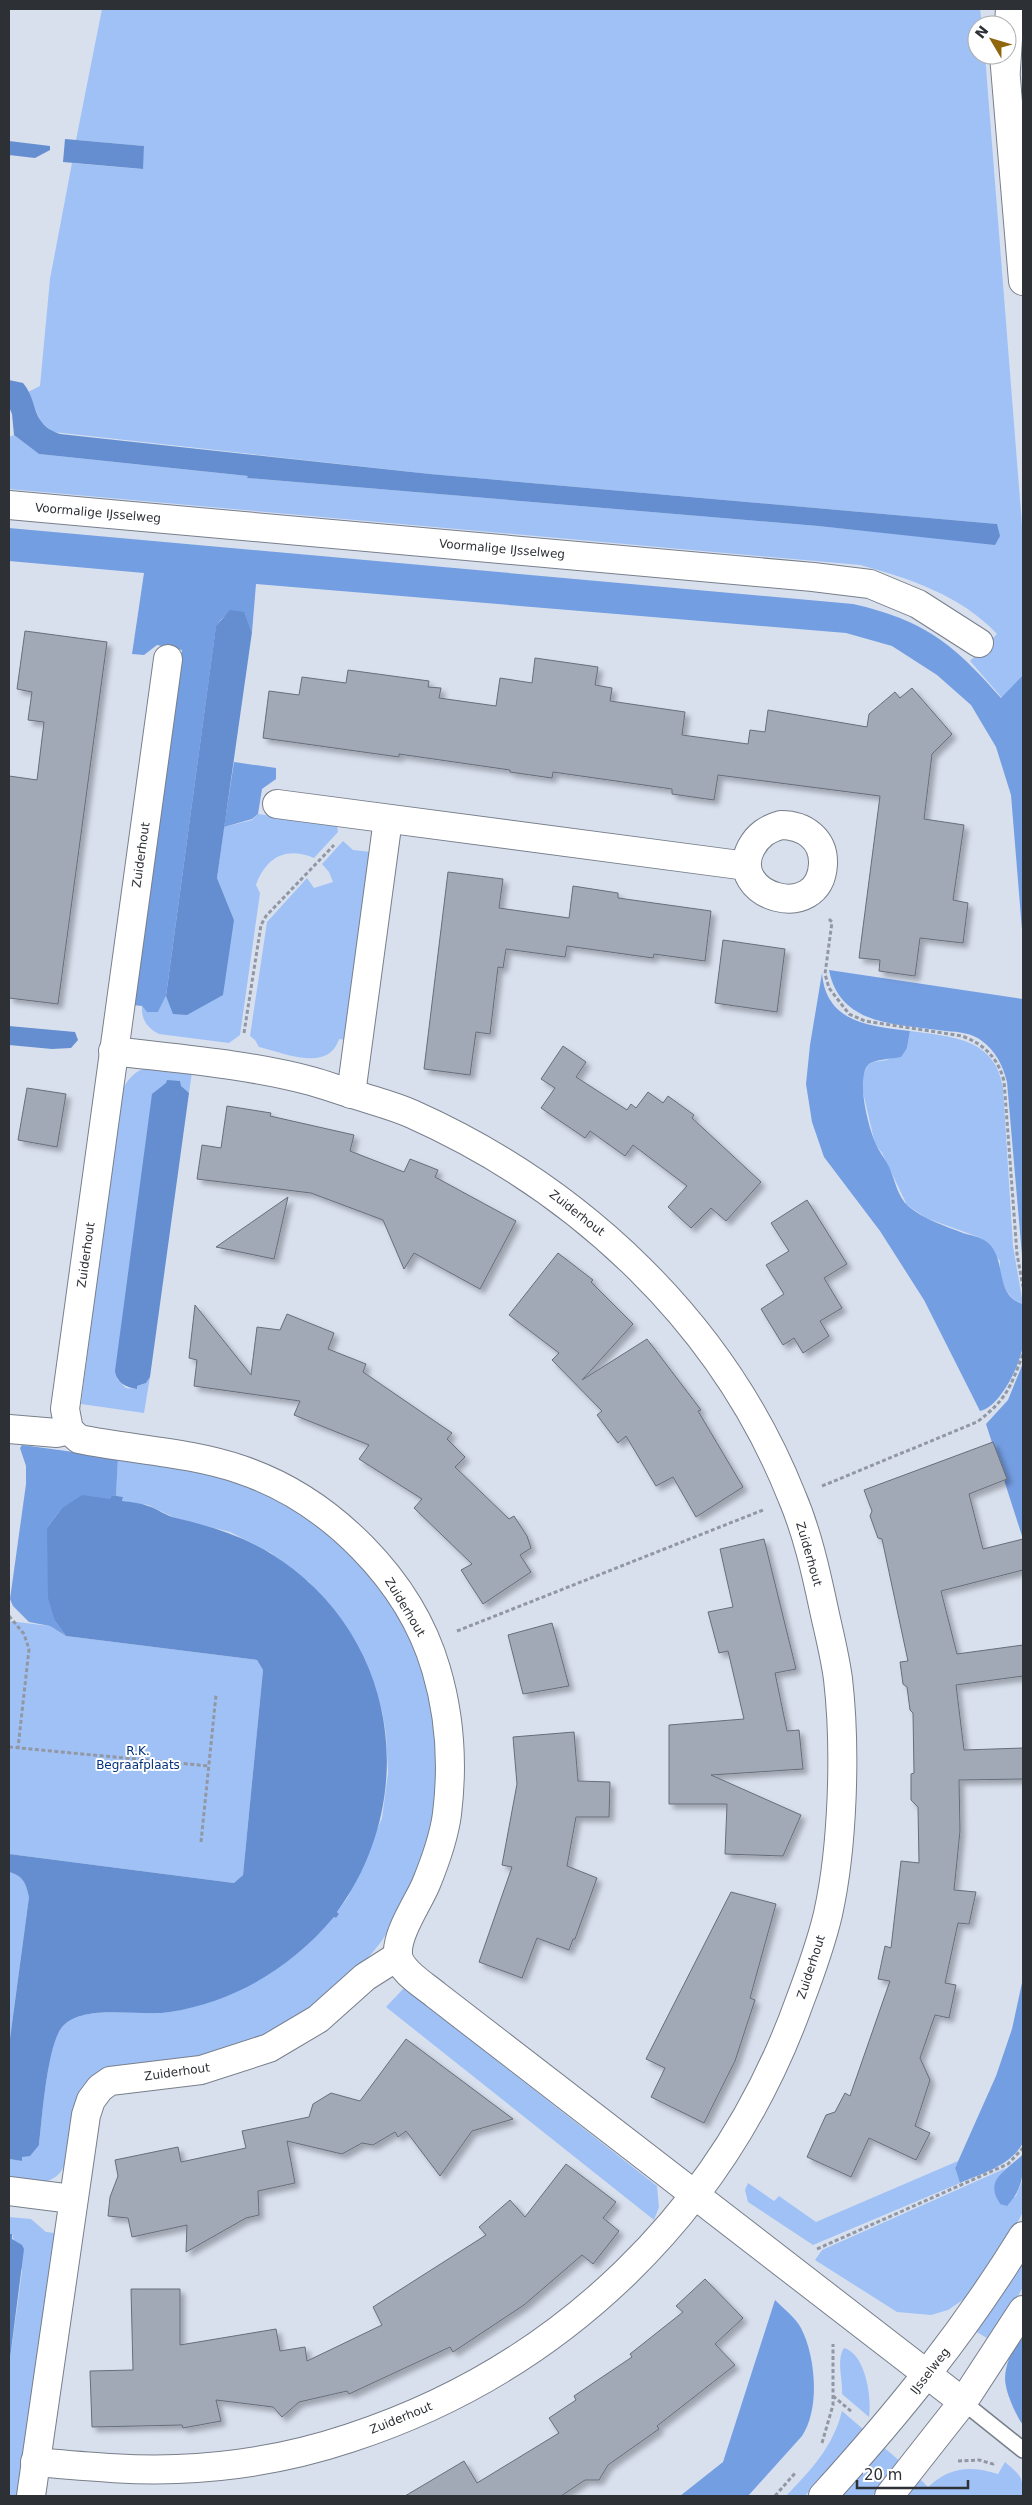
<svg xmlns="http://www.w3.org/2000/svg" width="1032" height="2505" viewBox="0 0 1032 2505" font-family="'DejaVu Sans',sans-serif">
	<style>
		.green { fill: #a0c1f6 }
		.forest { fill: #749ee2 }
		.water { fill: #648ed0 }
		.building { fill: #a1a9b6; stroke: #676e7a; filter: url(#shadow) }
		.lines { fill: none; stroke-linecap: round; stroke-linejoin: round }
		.service-casing { stroke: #787f8b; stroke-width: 18 }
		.minor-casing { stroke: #787f8b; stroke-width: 30 }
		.tertiary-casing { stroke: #787f8b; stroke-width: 30 }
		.path { stroke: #9298a3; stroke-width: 3; stroke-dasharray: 4 2.5; stroke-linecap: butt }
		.service { stroke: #fff; stroke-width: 15 }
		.minor { stroke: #fff; stroke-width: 28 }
		.tertiary { stroke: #fff; stroke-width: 28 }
		.labels { text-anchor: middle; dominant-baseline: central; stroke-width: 4; stroke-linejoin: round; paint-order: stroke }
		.street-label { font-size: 12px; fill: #2d3035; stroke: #fff }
		.park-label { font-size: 12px; fill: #00317f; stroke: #fff }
	</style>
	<defs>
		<filter id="shadow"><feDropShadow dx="4.5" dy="4.5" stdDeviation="2.5" flood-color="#0004"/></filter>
	</defs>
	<rect width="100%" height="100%" fill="#d8e0ee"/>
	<g class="green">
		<path d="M102,9H980L982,25H977V55H985L1023,538V675L1002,698L970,661L997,634C962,596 909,578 860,565L9,489V437L14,435L39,454L248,476V478L818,526L995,544L997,524L430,474L53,432L41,422L28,392L40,386L50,279L72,163L142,169L144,146L76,140Z"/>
		<path d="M258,814L337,825L338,832L314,858C285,846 266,858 256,885L260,893L240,1035L229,1043L159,1034C147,1028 141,1019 142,1006L147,1012H158L166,996L173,1010L188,1014L234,920L217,878L224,827L252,820Z"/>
		<path d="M343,841L353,850L372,852L347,1040L339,1039C328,1073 285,1053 259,1047L255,1040L250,1036L267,922L307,878L314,888L333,882L329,872L322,864Z"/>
		<path d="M910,1031C951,1037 995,1037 1003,1088L1013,1246L1023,1304C1005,1298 999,1278 1000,1261L981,1238L926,1218L907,1205L882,1153L875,1144L862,1088L863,1075L868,1065L873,1062L887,1060L907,1048Z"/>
		<path d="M150,1067L192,1072L189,1093L167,1080L117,1379L126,1388L137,1389V1386L146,1383L150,1377L144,1413L81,1404L121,1093C127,1079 135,1070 150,1067Z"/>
		<path d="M118,1458C172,1466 215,1470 266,1493C274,1497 284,1501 292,1506C439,1602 480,1777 390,1928C372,1959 341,1985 313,2008C273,2041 216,2056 166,2062C143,2065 117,2061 97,2073C57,2097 84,2167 50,2180C38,2185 21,2180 9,2179V2159L22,2161V2157L39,2145C42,2120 47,2042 63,2026C85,2003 140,2017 170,2012C236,2000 291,1968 334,1917L336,1918L339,1914L337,1912L348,1897L382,1818L388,1773L386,1734L382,1711L375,1687L359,1649L309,1582L271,1553L230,1532L175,1518L148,1505L122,1501L123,1497L116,1496Z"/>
		<path d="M9,1621L50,1626L66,1636L257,1660L263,1670L243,1875L234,1883L9,1854Z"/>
		<path d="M9,1872C24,1876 26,1884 29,1897L9,2046Z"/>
		<path d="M404,1988L657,2186L659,2207L654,2220L386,2007Z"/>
		<path d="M958,2161L955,2168L960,2183L813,2245L748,2202L745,2190L748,2183L774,2201L779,2196L816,2222Z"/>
		<path d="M1006,2168C995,2180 991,2190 1000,2204L1016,2196L1023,2179V2212L1013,2231L973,2293L948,2310L931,2315L897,2312L815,2260L822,2250Z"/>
		<path d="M9,2217L31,2219L46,2232L55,2233L19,2496H9V2366L22,2271L12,2234H9Z"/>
		<path d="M1023,2256V2287L992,2341L975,2331Z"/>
		<path d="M844,2348C866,2354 872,2399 869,2417L842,2394C843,2379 836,2360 844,2348Z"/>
		<path d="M842,2411L863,2429L805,2496H786C811,2470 833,2447 842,2411Z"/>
		<path d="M881,2445L902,2463L872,2496H835Z"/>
		<path d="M1005,2462C1020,2475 1023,2476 1023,2496H903L919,2478L928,2487C949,2467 971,2465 998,2474Z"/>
	</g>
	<g class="forest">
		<path d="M9,528L853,604C924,620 954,644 1001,698L1023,675V942L1011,795L996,747L971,705L937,675L892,646L846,633L256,584L252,632L244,613C229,612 224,614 216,627L166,996L158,1012H147L142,1006L133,1005L182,650L157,645L144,655L132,654L144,573L9,561Z"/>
		<path d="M234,762L276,768V779L262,789L258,814L252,819L224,827Z"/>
		<path d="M829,970L1023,999V1267L1007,1082C1003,1066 996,1051 982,1041C972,1033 959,1032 946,1031C899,1024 840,1027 829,970Z"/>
		<path d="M822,973C826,1023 870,1026 910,1031L907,1048L901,1057C892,1059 874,1059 868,1065C856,1079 868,1126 875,1142C878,1151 886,1159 890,1169C895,1181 898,1197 908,1206C923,1219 945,1226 963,1233C972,1236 979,1236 987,1242C1008,1259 993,1295 1023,1304C1023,1317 1025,1331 1023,1344C1021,1364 1000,1407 980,1411L924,1300L880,1231L824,1157L812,1122L806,1084L810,1045Z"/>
		<path d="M1023,1363V1539L986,1424L1008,1400Z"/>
		<path d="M22,1445L118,1458L116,1496L111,1495L110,1499L61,1509L47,1528L55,1621L66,1636L50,1626L29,1622L13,1606L10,1599L26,1484V1466L20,1448Z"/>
		<path d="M1023,1978V2143C1010,2166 983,2173 960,2183L955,2168L996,2076L1012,2029Z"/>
		<path d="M1023,2154C1023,2177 1023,2188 1007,2206L1000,2204C983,2179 1008,2170 1023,2154Z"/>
		<path d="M775,2300C784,2309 795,2317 801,2328C816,2357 820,2409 802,2436L748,2496H680L723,2462Z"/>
		<path d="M1023,2332V2425C1016,2416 1005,2391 1005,2379C1005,2362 1015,2345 1023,2332Z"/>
	</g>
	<g class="water">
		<path d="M65,139L144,146L143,169L63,162Z"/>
		<path d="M9,141L50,146V150L35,158L9,155Z"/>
		<path d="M9,380L23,383C39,402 30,424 60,434L430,474L997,524L1000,536L995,545L818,526L247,478L248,476L39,454L14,435L12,414L9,407Z"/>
		<path d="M230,610L244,612L252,632L217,878L234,920L223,995L187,1015L173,1014L166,996L216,626Z"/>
		<path d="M9,1026L75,1032L78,1040L71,1048L52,1049L9,1045Z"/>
		<path d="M167,1080L180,1081L181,1086L189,1093L150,1377L146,1383L137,1386V1389C125,1387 117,1383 115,1371L152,1094L166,1083Z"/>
		<path d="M82,1495L110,1499L111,1495L123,1497L122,1501C131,1502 140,1503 148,1506C158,1509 166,1516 176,1518C219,1528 258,1541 293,1569C401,1653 416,1804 337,1912L339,1914L336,1918L334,1917C291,1968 236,2001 170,2012C140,2017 85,2003 63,2026C47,2043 42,2120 39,2145L30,2156L22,2157V2161L9,2159V2046L29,1897C26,1884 24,1876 9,1872V1854L234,1883L243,1875L263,1670L257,1660L66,1636L55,1621L48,1598L47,1528L61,1509Z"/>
		<path d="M9,2234H12V2239L22,2245L24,2249L9,2366Z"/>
	</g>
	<g class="building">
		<path d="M25,631L107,642L58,1004L9,998V776L37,780L44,722L28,720L32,692L17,689Z"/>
		<path d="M535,658L598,667L595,685L612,688L610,701L685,712L682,735L748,744L750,730L765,732L768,710L867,727L869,714L895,692L900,698L912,688L952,734L932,754L924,819L964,825L953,900L968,903L963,943L920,938L915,976L879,971L880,960L859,958L880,796L718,775L714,800L672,794V789L553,772L552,778L510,772V770L399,754V757L263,738L269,691L299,695L302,677L346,683L348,670L429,681L428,687L441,688L439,698L496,706L500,678L532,683Z"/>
		<path d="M448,872L503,879L499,908L569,918L573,886L618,893V898L711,911L705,961L654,954L653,958L567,946L565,957L506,949L503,968L498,967L490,1034L476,1032L470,1075L424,1069Z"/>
		<path d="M723,940L785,949L777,1012L715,1003Z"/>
		<path d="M563,1046L586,1062L576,1077L627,1110L631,1104L636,1108L648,1092L663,1103L668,1096L694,1115L692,1118L761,1182L726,1221L711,1208L691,1228L668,1207L687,1186L633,1145L625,1156L590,1131L585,1138L541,1108L555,1088L541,1079Z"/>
		<path d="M27,1088L66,1094L57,1147L18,1140Z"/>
		<path d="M227,1106L271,1113L270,1116L354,1135L350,1151L404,1172L410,1159L438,1170L435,1177L516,1221L480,1289L414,1253L404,1269L383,1220L311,1193L197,1179L202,1145L221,1148Z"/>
		<path d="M288,1197L274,1259L216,1247Z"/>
		<path d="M807,1200L847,1264L824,1278L842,1308L820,1321L829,1336L803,1353L794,1338L783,1345L761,1309L784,1294L766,1265L789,1251L771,1223Z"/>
		<path d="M558,1253L593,1280L591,1282L633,1324L582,1380L647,1339L701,1410L698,1411L743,1487L696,1517L673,1477L656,1486L626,1436L618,1443L597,1415L602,1411L552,1360L559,1353L509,1315Z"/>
		<path d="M195,1305L251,1375L257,1327L280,1330L287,1314L334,1333L328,1349L366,1364L363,1372L452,1433L447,1439L465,1457L455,1467L509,1519L514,1516L527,1536L531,1548L520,1555L531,1572L483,1604L461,1570L472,1564L414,1508L422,1499L359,1459L369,1445L294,1415L300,1401L194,1386L197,1360L189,1358Z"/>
		<path d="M993,1442L1007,1479L969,1494L983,1549L1023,1539V1570L941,1591L957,1654L1023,1645V1676L956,1685L964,1750L1023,1748V1779L959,1780L960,1831L954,1890L976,1892L969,1924L958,1923L945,1983L956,1985L949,2018L935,2015L920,2058L930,2080L915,2126L930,2133L916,2160L869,2138L851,2177L807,2157L826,2115L835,2112L845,2093L850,2096L890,1981L878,1979L885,1946L891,1948L901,1861L919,1863L918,1807L911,1800V1774L914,1773L913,1713L910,1710L907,1687L903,1684L900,1662L908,1661L882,1539L878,1538L870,1516L872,1511L864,1490Z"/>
		<path d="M764,1539L796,1669L775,1673L787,1731L799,1730L803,1769L711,1775L801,1815L783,1856L725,1854L727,1804H669V1725L744,1719L728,1651L719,1653L708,1612L733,1607L720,1549Z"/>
		<path d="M552,1623L569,1686L523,1694L508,1635Z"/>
		<path d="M574,1732L578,1781L610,1782L609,1817H576L567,1866L597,1878L575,1939H573L569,1950L537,1938L522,1978L479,1962L512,1867L502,1865L517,1784L513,1737Z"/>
		<path d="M731,1892L776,1904L750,1998L755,2000L735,2061L704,2123L651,2097L665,2068L646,2059Z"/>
		<path d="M406,2039L513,2119L472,2131L440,2176L406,2131L398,2137L395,2132L373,2145L362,2143L342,2154L287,2141L295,2183L258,2191L259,2215L246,2218L186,2252L187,2225L132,2237L128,2218L108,2216L110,2197L118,2176L115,2160L178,2147L181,2162L246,2148L242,2131L309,2117L313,2104L331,2093L360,2101Z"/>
		<path d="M566,2164L616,2202L603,2218L619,2231L593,2264L582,2255L524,2305L453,2352L450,2347L349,2394L347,2391L299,2402L282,2417L273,2407L216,2400L221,2421L183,2428L182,2425L92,2427L90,2371L133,2370L131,2289H180V2345L276,2329L280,2351L305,2347L307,2361L382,2325L373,2307L486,2235L479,2227L510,2200L525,2217Z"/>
		<path d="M705,2279L743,2318L715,2344L735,2365L657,2426L659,2429L608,2465L599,2480H585L561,2496H405L464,2461L477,2483L559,2433L549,2418L576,2400L574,2396L632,2357L630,2354L683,2312L676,2306Z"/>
	</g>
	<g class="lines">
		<defs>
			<path id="service" d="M963,2402L1023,2450"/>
			<g id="minor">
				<path d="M9,505L813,577L870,584L918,604L979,643"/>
				<path d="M168,659L65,1409L69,1430L79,1439C133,1450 190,1452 242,1470C330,1500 410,1580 436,1669C450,1716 453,1765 447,1814C444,1837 435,1862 426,1884C418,1903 396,1934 398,1955C400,1971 424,1985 436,1995L963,2402"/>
				<path d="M277,804L747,866"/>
				<path d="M781,825C804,825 824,839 823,864C820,925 726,896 751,848C758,835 767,829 781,825Z"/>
				<path d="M351,1094L388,819"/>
				<path d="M9,1429L57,1433L69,1430"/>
				<path d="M9,2191L72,2199"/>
				<path d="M35,2462C82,2466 130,2471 177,2469C234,2467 296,2456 350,2438C561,2369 724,2211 799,2003C810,1974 821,1944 828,1914C843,1846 846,1748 838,1679C835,1656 829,1633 824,1610C816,1572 807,1532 792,1497C723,1323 580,1189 412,1114C394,1106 374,1101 356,1095C341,1091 326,1085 311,1081C247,1064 179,1059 113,1051"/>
				<path d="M31,2496L86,2115L91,2100L100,2088L110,2081L201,2070L269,2048L318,2019L365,1977L398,1956"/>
			</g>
			<g id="tertiary">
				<path d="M1004,55L1023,281"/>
				<path d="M1006,69L1010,9"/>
				<path d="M823,2496C899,2412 964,2332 1023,2236"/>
				<path d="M889,2496L963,2402L1023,2310"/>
			</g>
		</defs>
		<use href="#service" class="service-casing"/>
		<use href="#minor" class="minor-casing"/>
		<use href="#tertiary" class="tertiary-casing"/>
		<g class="path">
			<path d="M829,919L832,922L825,974L829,988L849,1014L865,1021L962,1036C984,1044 998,1058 1004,1081L1017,1254L1023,1287"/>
			<path d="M244,1033L261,925L266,916L334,845"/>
			<path d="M822,1486L977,1422C1007,1399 1010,1388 1023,1354"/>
			<path d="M9,1616L24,1634L29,1649L18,1748"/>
			<path d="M457,1631L763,1510"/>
			<path d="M9,1747L209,1766"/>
			<path d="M201,1842L216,1695"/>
			<path d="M817,2249L1008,2164L1023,2148"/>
			<path d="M833,2396L852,2412"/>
			<path d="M822,2443L833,2405V2344"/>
			<path d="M958,2461L979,2460L993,2464L996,2462"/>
			<path d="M775,2496L796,2472"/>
		</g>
		<use href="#service" class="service"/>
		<use href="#minor" class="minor"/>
		<use href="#tertiary" class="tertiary"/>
	</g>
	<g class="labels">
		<g class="street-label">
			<text transform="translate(98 513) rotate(5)">Voormalige IJsselweg</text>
			<text transform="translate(502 549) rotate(5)">Voormalige IJsselweg</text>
			<text transform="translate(141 855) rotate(-82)">Zuiderhout</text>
			<text transform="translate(577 1213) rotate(38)">Zuiderhout</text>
			<text transform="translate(86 1255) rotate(-82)">Zuiderhout</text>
			<text transform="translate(809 1554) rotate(74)">Zuiderhout</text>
			<text transform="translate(405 1607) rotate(59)">Zuiderhout</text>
			<text transform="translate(811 1967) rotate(-72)">Zuiderhout</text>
			<text transform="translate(177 2072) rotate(-8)">Zuiderhout</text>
			<text transform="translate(930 2371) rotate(-52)">IJsselweg</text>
			<text transform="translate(401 2418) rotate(-22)">Zuiderhout</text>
		</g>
		<g class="park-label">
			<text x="138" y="1751">R.K.<tspan x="138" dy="14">Begraafplaats</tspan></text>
		</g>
	</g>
	<rect width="1032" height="2505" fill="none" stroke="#2d3035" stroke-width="20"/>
	<g transform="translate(992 40) rotate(308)"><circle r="24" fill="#ffffff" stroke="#abacae"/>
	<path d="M0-4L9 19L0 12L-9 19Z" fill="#90660d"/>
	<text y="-8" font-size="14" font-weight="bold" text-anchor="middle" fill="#2d3035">N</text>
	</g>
	<path d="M857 2480v8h111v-8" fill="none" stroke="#2d3035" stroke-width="2.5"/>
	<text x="864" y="2480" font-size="15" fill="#2d3035" stroke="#ffffff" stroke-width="4" paint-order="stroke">20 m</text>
</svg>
